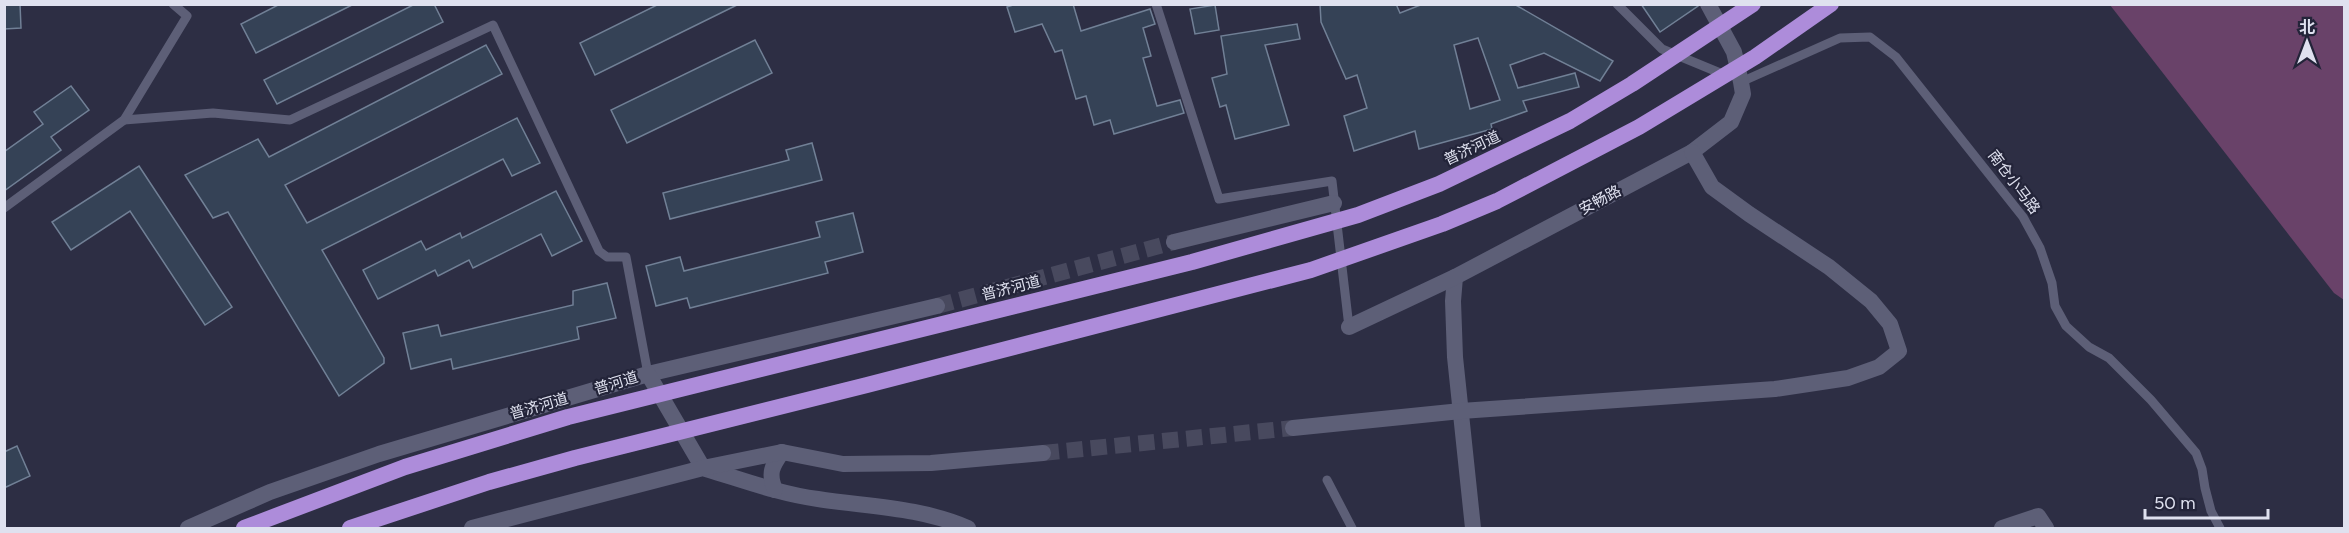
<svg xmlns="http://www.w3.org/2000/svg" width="2349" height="533" viewBox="0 0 2349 533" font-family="Figtree,'Noto Sans SC',sans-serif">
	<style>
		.green { fill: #694269 }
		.building { fill: #354256; stroke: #718096; stroke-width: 1.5; fill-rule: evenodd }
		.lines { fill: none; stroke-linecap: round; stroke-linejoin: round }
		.minor-tunnel { stroke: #48495e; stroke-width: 16; stroke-dasharray: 16 8; stroke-linecap: butt }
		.service { stroke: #5d5f77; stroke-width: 9 }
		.minor { stroke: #5d5f77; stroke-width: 16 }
		.trunk { stroke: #ad8cda; stroke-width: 16 }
		.labels { text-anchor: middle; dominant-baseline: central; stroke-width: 4.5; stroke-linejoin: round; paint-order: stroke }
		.street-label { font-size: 15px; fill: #dfe1ef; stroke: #232439 }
	</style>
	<rect width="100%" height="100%" fill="#2d2e44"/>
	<path class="green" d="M2110,5H2344V300L2334,293Z"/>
	<g class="building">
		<path d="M4,4H20L21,28L4,29Z"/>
		<path d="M280,4H354L256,53L241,24Z"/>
		<path d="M415,4H434L443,22L277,104L264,80Z"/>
		<path d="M659,4H739L595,75L580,43Z"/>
		<path d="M1016,4H1073L1081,31L1150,9L1155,24L1143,28L1151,56L1143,58L1157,106L1180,100L1184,113L1114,134L1110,120L1094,125L1086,96L1076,99L1062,50L1055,52L1042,24L1015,32L1007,7Z"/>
		<path d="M1320,4H1396L1400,13L1423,4H1514L1613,61L1600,81L1544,53L1510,65L1518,88L1575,73L1579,87L1523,101L1527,111L1491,124L1492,129L1419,149L1415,131L1354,151L1344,116L1367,108L1357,75L1346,79L1321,22ZM1478,38L1500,100L1470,109L1454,45Z"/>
		<path d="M1641,4H1698V6L1660,32Z"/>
		<path d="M1215,5L1219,30L1195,34L1190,9Z"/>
		<path d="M1297,24L1300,39L1265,45L1289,125L1235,139L1226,105L1220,107L1212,78L1227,74L1221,36Z"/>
		<path d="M755,40L772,73L627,143L611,110Z"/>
		<path d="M486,45L502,74L285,185L307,223L517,118L540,163L512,176L503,159L322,250L384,358V363L339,396L228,212L213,218L185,175L258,139L269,157Z"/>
		<path d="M71,86L89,110L51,137L61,150L4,191V152L43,124L34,112Z"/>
		<path d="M812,143L822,180L670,219L663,193L789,160L786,150Z"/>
		<path d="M139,166L232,307L205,325L130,211L71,250L52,222Z"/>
		<path d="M556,191L582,241L552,256L541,234L473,268L469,260L438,276L435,270L378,299L363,270L421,241L426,250L460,233L462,238Z"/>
		<path d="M853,213L863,252L825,262L828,273L690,308L687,298L656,306L646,266L680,257L684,271L820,237L816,222Z"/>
		<path d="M607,283L616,318L577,327L579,339L453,369L451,359L411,369L403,333L438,325L441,336L573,305V291Z"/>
		<path d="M17,446L30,476L4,488V452Z"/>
	</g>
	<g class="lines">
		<g class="minor-tunnel">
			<path d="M937,306L1174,242"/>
			<path d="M1043,453L1293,428"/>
		</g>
		<g class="service">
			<path d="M1156,4L1219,199L1332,181L1349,327"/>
			<path d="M1617,4L1662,49L1725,75"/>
			<path d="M1738,81L1741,82L1840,38L1870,37L1896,57L2023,217L2040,248L2052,283L2055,306L2066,326L2089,347L2109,358L2151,400L2196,453L2202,469L2205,488L2211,511L2220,528"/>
			<path d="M124,120L213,113L290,120L493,25L599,251L607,257H626L648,374"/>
			<path d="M4,208L124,120L187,16L173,4"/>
			<path d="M1327,480L1352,528"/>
		</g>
		<g class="minor">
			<path d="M1174,242L1334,203"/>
			<path d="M1455,277L1453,301L1455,357L1473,528"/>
			<path d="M1349,327L1455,277L1692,152L1731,122L1743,94L1741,82L1734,52L1708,4"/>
			<path d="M648,374L937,306"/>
			<path d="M1293,428L1461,411L1775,389L1848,378L1879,367L1899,351L1890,324L1871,301L1829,267L1749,214L1712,187L1692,152"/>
			<path d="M706,469C743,480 780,494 818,499C870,507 919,507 968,528"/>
			<path d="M775,490C768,473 772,466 782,452"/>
			<path d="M188,528L270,492L379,454L648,374L703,468"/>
			<path d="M472,528L703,468L782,452L843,464L931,463L1043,453"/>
			<path d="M2002,528L2038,516L2046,528"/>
		</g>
		<g class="trunk">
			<path d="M244,528L405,467L568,417L1192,262L1358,215L1439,184L1570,121L1632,84L1753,4"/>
			<path d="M350,528L489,482L575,458L867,385L1311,270L1442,224L1497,201L1639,127L1755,57L1831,4"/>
		</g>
	</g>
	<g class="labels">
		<g class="street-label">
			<text transform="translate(1472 148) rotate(-25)">普济河道</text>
			<text transform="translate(2014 182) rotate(53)">南仓小马路</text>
			<text transform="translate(1600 200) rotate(-28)">安畅路</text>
			<text transform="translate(1011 288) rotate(-14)">普济河道</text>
			<text transform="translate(616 383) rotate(-17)">普河道</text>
			<text transform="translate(539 406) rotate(-16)">普济河道</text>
		</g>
	</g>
	<rect width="2349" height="533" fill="none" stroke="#dfe1ef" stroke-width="12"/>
	<g transform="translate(2307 42)" stroke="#232439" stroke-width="4.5" paint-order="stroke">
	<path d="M0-4.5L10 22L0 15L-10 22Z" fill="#dfe1ef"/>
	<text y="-9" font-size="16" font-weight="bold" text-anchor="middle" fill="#dfe1ef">北</text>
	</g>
	<path d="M2145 509v9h123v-9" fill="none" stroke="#dfe1ef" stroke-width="3"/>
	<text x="2154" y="509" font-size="18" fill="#dfe1ef" stroke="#232439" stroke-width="4.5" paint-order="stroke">50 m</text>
</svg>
